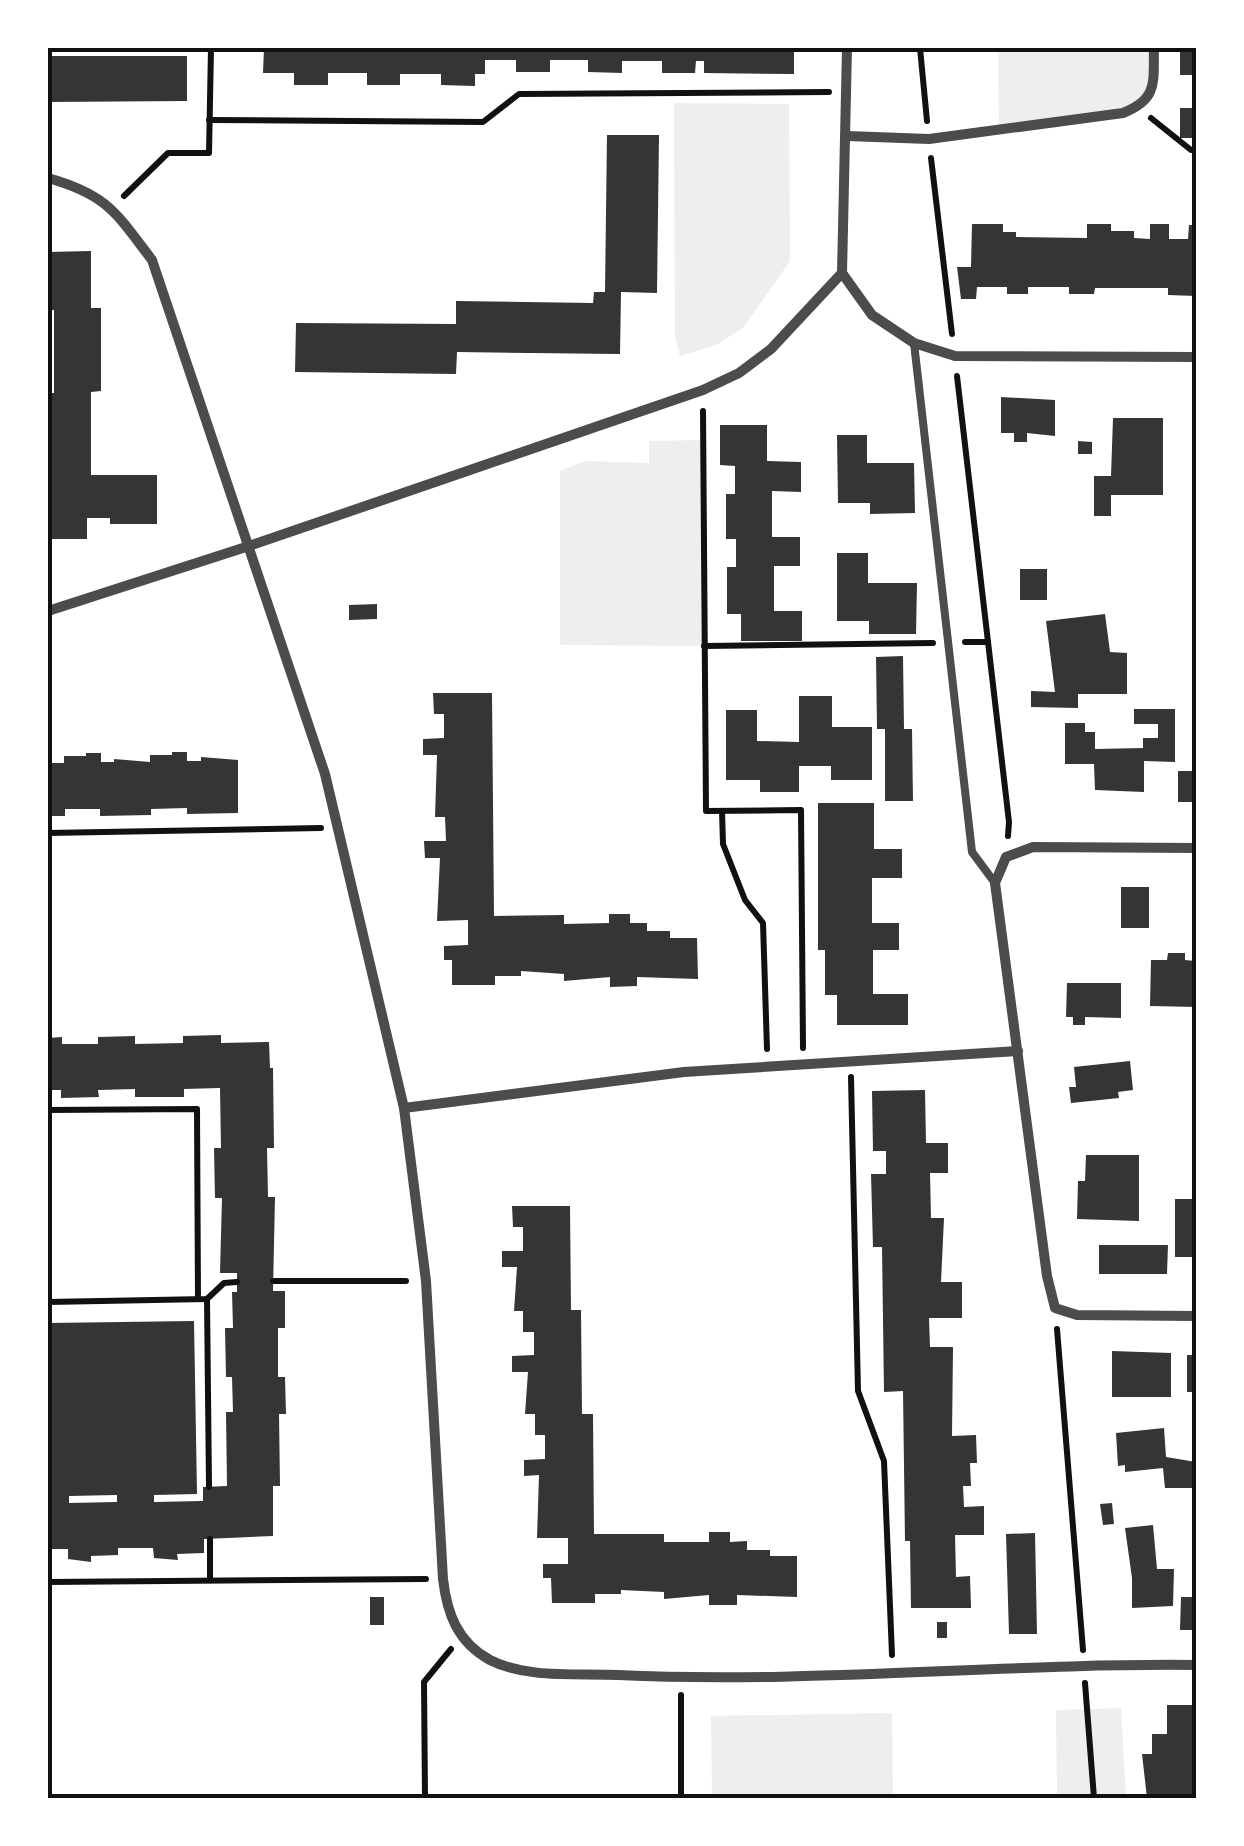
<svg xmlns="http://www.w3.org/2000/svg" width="1244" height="1846" viewBox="0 0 1244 1846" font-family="Karla,sans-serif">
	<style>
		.green { fill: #eee }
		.building { fill: #353535; fill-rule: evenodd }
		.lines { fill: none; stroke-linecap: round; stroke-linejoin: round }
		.path { stroke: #111; stroke-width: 6 }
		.service { stroke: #4c4c4c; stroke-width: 8 }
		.minor { stroke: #4c4c4c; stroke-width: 10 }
		.neatline { fill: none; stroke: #111; stroke-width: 4 }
	</style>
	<rect width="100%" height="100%" fill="#fff"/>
	<g class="green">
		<path d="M998,48H1154L1153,88L1139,107L999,130Z"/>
		<path d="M674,103L789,104L790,261L743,328L716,345L680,356L675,337Z"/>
		<path d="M703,440L704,646L560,645V471L585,461L649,463V441Z"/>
		<path d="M1121,1708L1126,1798H1057L1056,1710Z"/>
		<path d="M892,1713L893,1798H712L711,1716Z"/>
	</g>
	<g class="building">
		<path d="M264,48H794V74L704,73V61H696L695,73H662V61H622V73L588,72V60H550V72H516V60H485V74H475V86L441,85V74H400V85H367V73H328V85H294V73H263Z"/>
		<rect x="1180" y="48" width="16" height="27"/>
		<path d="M48,56H187V101L48,102Z"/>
		<rect x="1180" y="108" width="16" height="30"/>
		<path d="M607,135H659L657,293L621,292L620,354L457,352L456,374L295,372L296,323L456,324V301L593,303L594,292H605Z"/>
		<path d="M972,224H1003V232H1016V237L1087,238V224H1111V231H1134V238L1150,239V224H1169V239H1188L1189,225H1196V296L1168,295V288H1095L1094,294H1069V287H1028V294H1007V287H977L976,299H961L957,267H971Z"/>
		<path d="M91,251V308H101V391L91,392V475H157V524H110V518H87V539H48V512H50L48,393H54V310H48V252Z"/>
		<path d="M1001,397L1055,400V436L1027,433V442H1014V433H1001Z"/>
		<path d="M1113,418H1163V495H1111V516H1094V476H1111Z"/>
		<path d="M720,425H767V461L801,462V492L772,491V537H800V566H774V611H802V641H741V614H727V567H736V539H726V494H735V466L720,465Z"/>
		<path d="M837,435H867V463H914L915,513L870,514V503H838Z"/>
		<path d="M1078,441L1092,442V454H1078Z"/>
		<path d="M837,553H868V583H917L916,634H869V621H837Z"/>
		<rect x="1020" y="569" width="27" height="31"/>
		<path d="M377,604V619L349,620V605Z"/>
		<path d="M1105,614L1110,652L1127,653V694H1078V708L1031,707V691L1055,692L1046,621Z"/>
		<path d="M903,656L904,729H912L913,801H885V729H877L876,657Z"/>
		<path d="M433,693H492L494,916L564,915V924L609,923V914H630V923H647V931H670V938H697L698,979L637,977V986L610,987V977L564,981V974L521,971V976H495V985H452V960H444V946L468,945V920L437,921L440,858H425L424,841H446L445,817H435L437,755H423V739L444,738V714H434Z"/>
		<path d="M799,696H832V727H872V780H831V766H799V792H760V780H726V710H757V741L799,742Z"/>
		<path d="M1134,709H1175V762L1144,761V792L1095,790L1094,764H1065V723H1085V732H1095V749L1143,748V738H1158V724H1134Z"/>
		<path d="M172,752H187V761H201V757L238,760V813L187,814V808L151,809V815L100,816V809H65V816H48V763H64V756H86V753H101V762H114V759L150,762V755H172Z"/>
		<rect x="1178" y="771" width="18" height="31"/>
		<path d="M818,803H874V849H902V878H872V923H899V950H873V994H908V1025H837V995H825V950H818Z"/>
		<rect x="1121" y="887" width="28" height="41"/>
		<path d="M1168,953H1185V960L1196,961V1007L1150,1006L1151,960H1167Z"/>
		<path d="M1067,983H1121V1018L1085,1017V1025H1073V1017H1066Z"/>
		<path d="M221,1035V1043L269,1042L270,1068H273L274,1148H267L268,1197H275L273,1291H285V1328H278V1377H285L286,1414H279L280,1486H273V1536L204,1539V1553L177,1554L178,1560L154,1558L153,1548H118V1555L91,1556V1562L68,1559V1549H48V1323L194,1321L197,1494L154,1495V1502L203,1501V1487L227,1486L226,1412H233L232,1377H226L225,1328H233L232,1292H237V1273H220L222,1198H215L214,1148H221L220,1088L184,1089V1097H135V1089L98,1090L99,1097L61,1098V1090H48V1038L62,1037V1044H98V1037L135,1036V1044L183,1043V1036ZM117,1495V1502L69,1503V1496Z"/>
		<path d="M1130,1061L1133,1090L1118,1092L1119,1098L1071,1103L1069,1087H1076L1074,1067Z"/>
		<path d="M925,1090L926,1143H948V1173H930L931,1218H944L941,1282H962V1318H929L930,1347H953L952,1436L976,1435L977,1463H970L971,1486H963L964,1507L984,1506V1535H955L956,1577L970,1576L971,1608H911L910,1541H905L903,1391L884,1392L882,1247H873L871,1174H886V1151H873L872,1091Z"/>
		<path d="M1086,1155H1139V1221L1077,1219L1078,1181H1085Z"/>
		<rect x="1175" y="1199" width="21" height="58"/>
		<path d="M512,1206H570L571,1310H581L582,1414H593L594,1534H664V1542H709V1532H730V1542L747,1541V1550H770V1556H797V1597L737,1595V1605H709V1595L664,1599V1592L621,1590V1594H595V1603H552L551,1578H543V1564H568V1538H537L539,1475L524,1476V1460L545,1459V1435H535V1414H525L528,1372H512V1356L534,1355V1332H523V1311H514L517,1267H502V1251H523V1227H513Z"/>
		<path d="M1099,1245H1168L1167,1274H1099Z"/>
		<path d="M1112,1351L1171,1353V1397H1112Z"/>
		<rect x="1187" y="1355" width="9" height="37"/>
		<path d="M1164,1428L1166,1457L1196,1462V1488H1165L1163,1468L1125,1472V1465L1118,1466L1116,1433Z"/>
		<path d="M1112,1503L1114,1524L1103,1525L1100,1504Z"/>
		<path d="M1153,1525L1157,1569H1174L1173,1606L1132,1608V1578L1125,1528Z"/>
		<path d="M1035,1533L1037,1634H1009L1006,1534Z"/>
		<rect x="370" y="1597" width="14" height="28"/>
		<path d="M1181,1597H1196V1630H1180Z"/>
		<rect x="937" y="1622" width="10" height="16"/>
		<path d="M1167,1705H1196V1798H1147L1142,1754H1152V1734H1167Z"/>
	</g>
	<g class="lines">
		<g class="path">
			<path d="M920,48L927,121"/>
			<path d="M1151,118L1191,150H1196"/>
			<path d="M209,120L483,122L519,94L829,92"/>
			<path d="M931,158L952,334"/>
			<path d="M124,196L168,153H209L211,48"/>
			<path d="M957,376L1009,822L1008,836"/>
			<path d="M703,411L706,811L801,810L803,1048"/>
			<path d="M965,642H988"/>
			<path d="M704,646L933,643"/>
			<path d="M722,811L723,844L745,900L763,923L767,1049"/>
			<path d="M48,833L321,828"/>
			<path d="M851,1077L858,1391L884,1461L892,1655"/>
			<path d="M48,1110L197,1109L198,1299"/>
			<path d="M273,1281H406"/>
			<path d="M207,1299L209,1487"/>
			<path d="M48,1302L207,1299L224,1283L237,1282"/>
			<path d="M1057,1329L1083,1650"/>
			<path d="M210,1539V1580"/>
			<path d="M48,1582L426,1579"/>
			<path d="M1085,1683L1094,1798"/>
			<path d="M681,1695V1798"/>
			<path d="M425,1798L424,1682L451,1649"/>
		</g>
		<path class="service" d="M914,343L972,852L995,883"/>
		<g class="minor">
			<path d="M847,136L929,139L1123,113C1159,99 1153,81 1154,48"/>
			<path d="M48,178C108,195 116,213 152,260L325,774L404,1108L426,1281L443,1579C447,1613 457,1642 490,1660C527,1679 578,1673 618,1675C811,1684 1004,1663 1196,1665"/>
			<path d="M842,273L872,315L914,343L955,356L1196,357"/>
			<path d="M48,611L249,546L703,390L739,373L771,349L842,273L847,48"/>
			<path d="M1196,848L1033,847L1006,857L995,883L1047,1276L1055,1308L1077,1315L1196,1316"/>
			<path d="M404,1108L684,1072L1018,1051"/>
		</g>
	</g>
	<rect width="1244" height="1846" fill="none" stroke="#ffffff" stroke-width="100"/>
	<rect x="50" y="50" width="1144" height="1746" class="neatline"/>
</svg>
